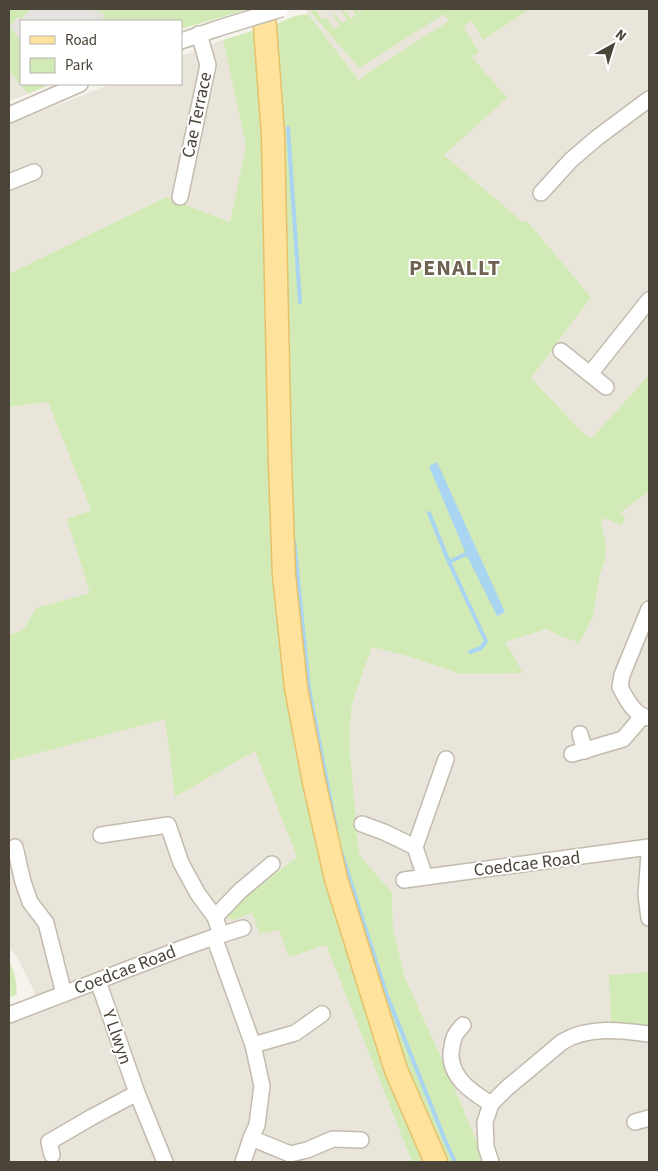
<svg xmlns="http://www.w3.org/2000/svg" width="658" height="1171" viewBox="0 0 658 1171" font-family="'Source Sans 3',sans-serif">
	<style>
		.residential { fill: #eae5da }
		.green { fill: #d2eab5 }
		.parking { fill: #e5e3e0 }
		.water { fill: #a9d4f2 }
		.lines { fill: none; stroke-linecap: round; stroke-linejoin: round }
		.stream { stroke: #a9d4f2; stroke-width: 4 }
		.minor-casing { stroke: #c2bbae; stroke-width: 18 }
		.primary-casing { stroke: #e6c16a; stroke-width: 25 }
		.minor { stroke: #fff; stroke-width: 15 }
		.primary { stroke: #ffe39c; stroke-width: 22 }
		.minor-bridge-casing { stroke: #c2bbae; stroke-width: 18; stroke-linecap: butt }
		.minor-bridge { stroke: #fff; stroke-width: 15 }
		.labels { text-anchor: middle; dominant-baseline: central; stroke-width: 4; stroke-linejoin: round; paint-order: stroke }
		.street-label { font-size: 18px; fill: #4b4439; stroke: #fff }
		.district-label { font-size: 22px; font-weight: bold; letter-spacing: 1px; fill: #6e6250; stroke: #fff }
	</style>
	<rect width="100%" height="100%" fill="#f6f3ec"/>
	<g class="residential">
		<path d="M306,9H649V1162H485L445,1066L405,978L393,928L392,893L359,854L350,752V724L352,704L372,647L407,656L460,674L522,673L505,642L548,629L557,635L575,641L578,644L593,617L600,574L605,560L606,544L601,523L605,518L620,513L592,438L585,435L531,378L591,297L527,221L524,224L444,155L454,145L359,81L308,14Z"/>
		<path d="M223,40L246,145L230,222L166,197L9,274V124L111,84H181V56Z"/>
		<path d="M9,71L28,94L9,101Z"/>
		<path d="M48,402L91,510L68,519L91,593L36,608L23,630L9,635V407Z"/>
		<path d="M165,718L175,797L255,751L297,857L233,905L252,913L279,930L326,945L412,1162H9V1023L38,1011L33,989L16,955L9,948V761Z"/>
	</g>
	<g class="green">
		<path d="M9,9H249L181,29V21H21V84H51L28,94L9,71Z"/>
		<path d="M315,9L322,20L326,18L334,29L340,25L333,15L335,14L342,23L347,20L342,11L344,9L351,19L356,15L352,9H356L359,13L364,10V9H530L483,40L472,21L463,26L479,52L472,57L507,98L444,155L524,223L527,221L591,297L531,378L585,435L592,438L649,375V491L620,513L626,519L620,525L605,518L601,523L606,544L605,560L600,574L593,617L578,645L575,641L557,635L547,629L505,642L523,673L460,674L407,656L372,647L352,704L350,724V752L359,854L392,893L393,928L405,978L445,1066L474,1135L485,1162H444L394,1040L337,865L306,694L294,602L271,26L295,16L308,14L359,81L369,72L449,21L444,14L359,68L311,12Z"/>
		<path d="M258,29L264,131L270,513L287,680L425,1162H412L326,945L289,957L279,930L260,934L252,913L233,920L227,918L224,913L297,857L255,751L175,797L165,719L9,761V635L23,630L36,608L90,593L67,519L91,510L48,402L9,407V274L166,197L230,222L246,145L223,40Z"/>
		<path d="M9,963C16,972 16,983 17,995L10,997L9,996Z"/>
		<path d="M649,972V1027L611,1022L609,975Z"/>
	</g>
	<path class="parking" d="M31,9H90L102,13L105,15L101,21H21V42L10,26L18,17L21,19Z"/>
	<path class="water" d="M437,462L505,612L497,616L466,554L429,466Z"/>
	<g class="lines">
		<g class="stream">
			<path d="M288,128L300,302"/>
			<path d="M429,513L449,562L486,641L481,648L470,652"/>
			<path d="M294,540L309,689L336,829"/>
			<path d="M449,562L466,554"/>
			<path d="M341,851L386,993L445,1140L455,1162"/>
		</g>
		<defs>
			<g id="minor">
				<path d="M181,41L219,28"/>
				<path d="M9,115L80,84"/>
				<path d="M9,182L34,172"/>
				<path d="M541,193L571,160L598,137L649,99"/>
				<path d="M180,197L208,65L199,34"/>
				<path d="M561,351L606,387"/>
				<path d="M590,374L649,300"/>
				<path d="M649,609L622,675L620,687C627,700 634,715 649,718"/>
				<path d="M580,734L585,751"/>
				<path d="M572,754L623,739L642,717"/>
				<path d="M362,824L384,832L415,847"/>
				<path d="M101,835L168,825L181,863L198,894L215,917L221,935"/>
				<path d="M15,847L23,882L30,902L46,923L64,994"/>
				<path d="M649,854L646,895L649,918"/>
				<path d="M425,877L415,847L446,759"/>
				<path d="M404,880L649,847"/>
				<path d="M215,917L240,891L272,864"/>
				<path d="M214,937L253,1045L262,1086L257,1125L251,1138L243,1162"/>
				<path d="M98,981L137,1093L165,1162"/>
				<path d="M9,1015L183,948L214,937L243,928"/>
				<path d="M463,1025C460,1029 455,1033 454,1038C452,1043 452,1048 451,1053C450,1078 472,1092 491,1104"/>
				<path d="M253,1045L295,1033L322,1014"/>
				<path d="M635,1122L649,1118"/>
				<path d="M251,1138L290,1154L307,1150L333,1139L361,1140"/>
				<path d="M52,1155L49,1142L92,1117L137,1093"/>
				<path d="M491,1162L486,1147L485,1122L491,1104L507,1088L562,1042C588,1026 620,1030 649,1034"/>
			</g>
			<path id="primary" d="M262,9L265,27L273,135L280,464L284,575L296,688L314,782L336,879L396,1070L436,1162"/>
		</defs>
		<use href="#minor" class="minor-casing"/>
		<use href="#primary" class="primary-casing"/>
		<use href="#minor" class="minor"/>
		<use href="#primary" class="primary"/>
		<defs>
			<path id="minor-bridge" d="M219,28L281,9"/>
		</defs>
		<use href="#minor-bridge" class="minor-bridge-casing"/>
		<use href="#minor-bridge" class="minor-bridge"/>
	</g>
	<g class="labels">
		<g class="street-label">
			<text transform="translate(197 115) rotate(-78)">Cae Terrace</text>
			<text transform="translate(527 864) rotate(-7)">Coedcae Road</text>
			<text transform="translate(125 970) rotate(-21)">Coedcae Road</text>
			<text transform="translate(117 1037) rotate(71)">Y Llwyn</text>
		</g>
		<g class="district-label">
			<text x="455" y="268">PENALLT</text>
		</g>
	</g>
	<rect width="658" height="1171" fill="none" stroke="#4b4439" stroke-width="20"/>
	<rect x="20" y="20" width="162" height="65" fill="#ffffff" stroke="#b7b4b0"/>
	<rect x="30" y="36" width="25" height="8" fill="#ffe39c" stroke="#b7b4b0"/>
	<text x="65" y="45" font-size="15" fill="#4b4439">Road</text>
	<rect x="30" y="58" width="25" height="15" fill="#d2eab5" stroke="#b7b4b0"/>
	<text x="65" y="70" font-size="15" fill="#4b4439">Park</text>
	<g transform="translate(613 45) rotate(39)" stroke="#ffffff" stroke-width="4" paint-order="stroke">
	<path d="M0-4L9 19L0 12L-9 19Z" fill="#4b4439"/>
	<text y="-8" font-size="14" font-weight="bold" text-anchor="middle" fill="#4b4439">N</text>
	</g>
</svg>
